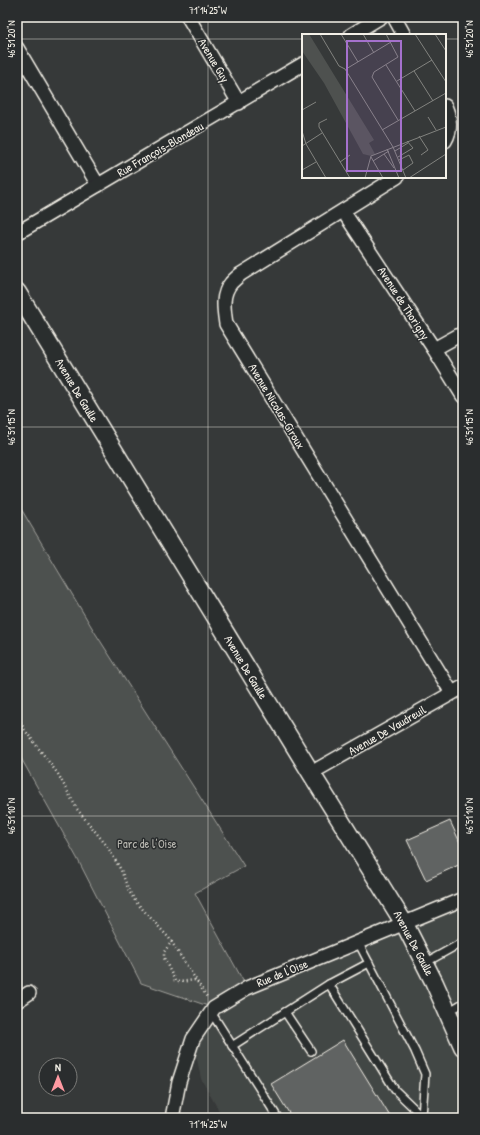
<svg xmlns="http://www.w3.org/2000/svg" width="480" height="1135" viewBox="0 0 480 1135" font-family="'Patrick Hand',sans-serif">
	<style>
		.built { fill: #434645 }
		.green { fill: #4e514f; stroke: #a1a19c }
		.building { fill: #616362; stroke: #f4f1e8 }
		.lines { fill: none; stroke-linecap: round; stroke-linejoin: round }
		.service-casing { stroke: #f4f1e8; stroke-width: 10 }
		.minor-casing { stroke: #f4f1e8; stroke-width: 16 }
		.tertiary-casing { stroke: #f4f1e8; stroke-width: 20 }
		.path { stroke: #f4f1e8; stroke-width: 2.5; stroke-dasharray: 1 3; stroke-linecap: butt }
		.service { stroke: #2a2d2e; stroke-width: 7 }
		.minor { stroke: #2a2d2e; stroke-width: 13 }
		.tertiary { stroke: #2a2d2e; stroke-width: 17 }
		.ticks { fill: none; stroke: #f4f1e8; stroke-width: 1; stroke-opacity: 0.45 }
		.labels { text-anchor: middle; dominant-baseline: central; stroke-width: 3; stroke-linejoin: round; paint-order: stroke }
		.street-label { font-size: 12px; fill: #f4f1e8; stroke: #2a2d2e }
		.park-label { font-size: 12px; fill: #bab9b2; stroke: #2a2d2e }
		.inset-road { fill: none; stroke: #82837f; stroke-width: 1 }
		.view { fill: #a571cd; fill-opacity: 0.15; stroke: #a571cd; stroke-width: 2 }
		.inset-edge { fill: none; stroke: #f4f1e8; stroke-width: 2 }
		.neatline { fill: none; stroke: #f4f1e8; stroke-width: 1.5 }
		.ticks-label { font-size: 10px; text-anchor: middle; fill: #f4f1e8 }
	</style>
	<rect width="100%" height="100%" fill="#363939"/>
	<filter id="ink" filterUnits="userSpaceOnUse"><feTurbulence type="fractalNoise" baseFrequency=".025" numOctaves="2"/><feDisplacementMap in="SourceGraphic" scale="8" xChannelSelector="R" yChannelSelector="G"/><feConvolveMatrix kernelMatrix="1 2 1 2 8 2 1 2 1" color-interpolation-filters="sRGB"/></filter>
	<g filter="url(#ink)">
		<path class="built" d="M463,899V1118H223L201,1079L193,1039L214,1008Z"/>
		<path class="green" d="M17,502L94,631L244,866L195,893L247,988L214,1008L141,983L77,858L17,751Z"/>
		<g class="building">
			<path d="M450,821L463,849V863L426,880L407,840Z"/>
			<path d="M343,1040L391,1118H292L271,1084Z"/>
		</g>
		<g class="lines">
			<defs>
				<g id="service">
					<path d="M358,942L415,1051L425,1074L422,1116L423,1118"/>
					<path d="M369,963L329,984L395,1090L422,1116"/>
					<path d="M425,963L461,943L463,941"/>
					<path d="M211,1012L278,1118"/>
					<path d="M285,1012L311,1051"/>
					<path d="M448,1012L463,1003"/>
					<path d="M232,1046L329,984"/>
				</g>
				<g id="minor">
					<path d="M188,17L239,103"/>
					<path d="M394,17L404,35"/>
					<path d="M351,35L381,17"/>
					<path d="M17,48L98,185"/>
					<path d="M445,106C450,118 452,129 445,141"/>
					<path d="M397,177L241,274C237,277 234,280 231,283C221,295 224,310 226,324L452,693"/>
					<path d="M343,211L434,349L463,396"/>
					<path d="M17,233L303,64"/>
					<path d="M434,349L463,333"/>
					<path d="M311,773L463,687"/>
					<path d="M17,1001L29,993"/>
					<path d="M172,1118L179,1082L193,1039L214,1008L247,988L463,899"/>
				</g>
				<path id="tertiary" d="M17,292L311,773L404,923L434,982L463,1047"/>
			</defs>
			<use href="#service" class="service-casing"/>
			<use href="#minor" class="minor-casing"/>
			<use href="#tertiary" class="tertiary-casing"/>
			<g class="path">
				<path d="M17,715L24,729L58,774L77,809L107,846L121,870L129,891L136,902L169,938L207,997"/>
				<path d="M172,941L164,952V958L175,981L179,982L195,980"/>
			</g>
			<use href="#service" class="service"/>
			<use href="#minor" class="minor"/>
			<use href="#tertiary" class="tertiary"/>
		</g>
	</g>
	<path class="ticks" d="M208,17V1118M17,39H303M445,39H463M17,427H463M17,816H463"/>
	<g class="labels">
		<g class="street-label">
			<text transform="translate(214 60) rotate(59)">Avenue Guy</text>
			<text transform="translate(160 149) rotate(-30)">Rue François-Blondeau</text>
			<text transform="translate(404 303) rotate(57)">Avenue de Thorigny</text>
			<text transform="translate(77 390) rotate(59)">Avenue De Gaulle</text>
			<text transform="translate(277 406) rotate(59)">Avenue Nicolas-Giroux</text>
			<text transform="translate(246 667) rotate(59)">Avenue De Gaulle</text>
			<text transform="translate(387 730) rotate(-30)">Avenue De Vaudreuil</text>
			<text transform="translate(414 943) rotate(62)">Avenue De Gaulle</text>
			<text transform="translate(282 973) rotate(-22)">Rue de l'Oise</text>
		</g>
		<g class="park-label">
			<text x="147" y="843">Parc de l’Oise</text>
		</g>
	</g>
	<g transform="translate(302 34)">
		<rect width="144" height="144" fill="#363939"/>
		<path d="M0,0H7L72,106L67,109L73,120L69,122L61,120L22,49L0,17Z" fill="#4e514f"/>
		<path class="inset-road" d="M18,0L37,32L43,35L91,113L104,144M39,0L56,28M61,0L72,19M84,0L96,23L72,38L70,43L96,86M113,0L144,48M133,0L144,17M84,31L113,77M44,35L89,8M112,37L131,67M95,47L130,26M0,76L14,68M126,83L134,96M25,85L17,89V93L48,144M80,96L144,59M0,97L4,110L24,144M117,102L126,116L119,121M0,112L20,99M85,115L97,144M87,117L82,120L92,134M93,117L106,109M69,123L81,144M96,123L111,114L105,107M97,126L107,121L111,129L101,136M71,127L82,120M38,128L48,121M0,136L14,128M63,144L69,122L144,93M107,144L144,120"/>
		<path class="view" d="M45,7H99V137H45Z"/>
		<rect width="144" height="144" class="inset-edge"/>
	</g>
	<rect width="480" height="1135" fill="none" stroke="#2a2d2e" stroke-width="44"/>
	<g transform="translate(58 1077)"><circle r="19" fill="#2a2d2e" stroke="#7b7b78"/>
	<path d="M0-3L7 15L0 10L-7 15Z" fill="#ff9aa2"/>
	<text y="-6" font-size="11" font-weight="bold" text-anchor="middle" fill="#f4f1e8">N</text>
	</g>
	<rect x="22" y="22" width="436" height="1091" class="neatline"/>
	<g class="ticks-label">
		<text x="208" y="14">71°14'25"W</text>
		<text transform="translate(11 39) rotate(-90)" y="4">46°51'20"N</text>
		<text transform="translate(469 39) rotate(-90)" y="4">46°51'20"N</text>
		<text transform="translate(11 427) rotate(-90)" y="4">46°51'15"N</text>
		<text transform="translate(469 427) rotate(-90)" y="4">46°51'15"N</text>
		<text transform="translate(11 816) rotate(-90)" y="4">46°51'10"N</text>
		<text transform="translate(469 816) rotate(-90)" y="4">46°51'10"N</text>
		<text x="208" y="1128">71°14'25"W</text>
	</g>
</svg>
